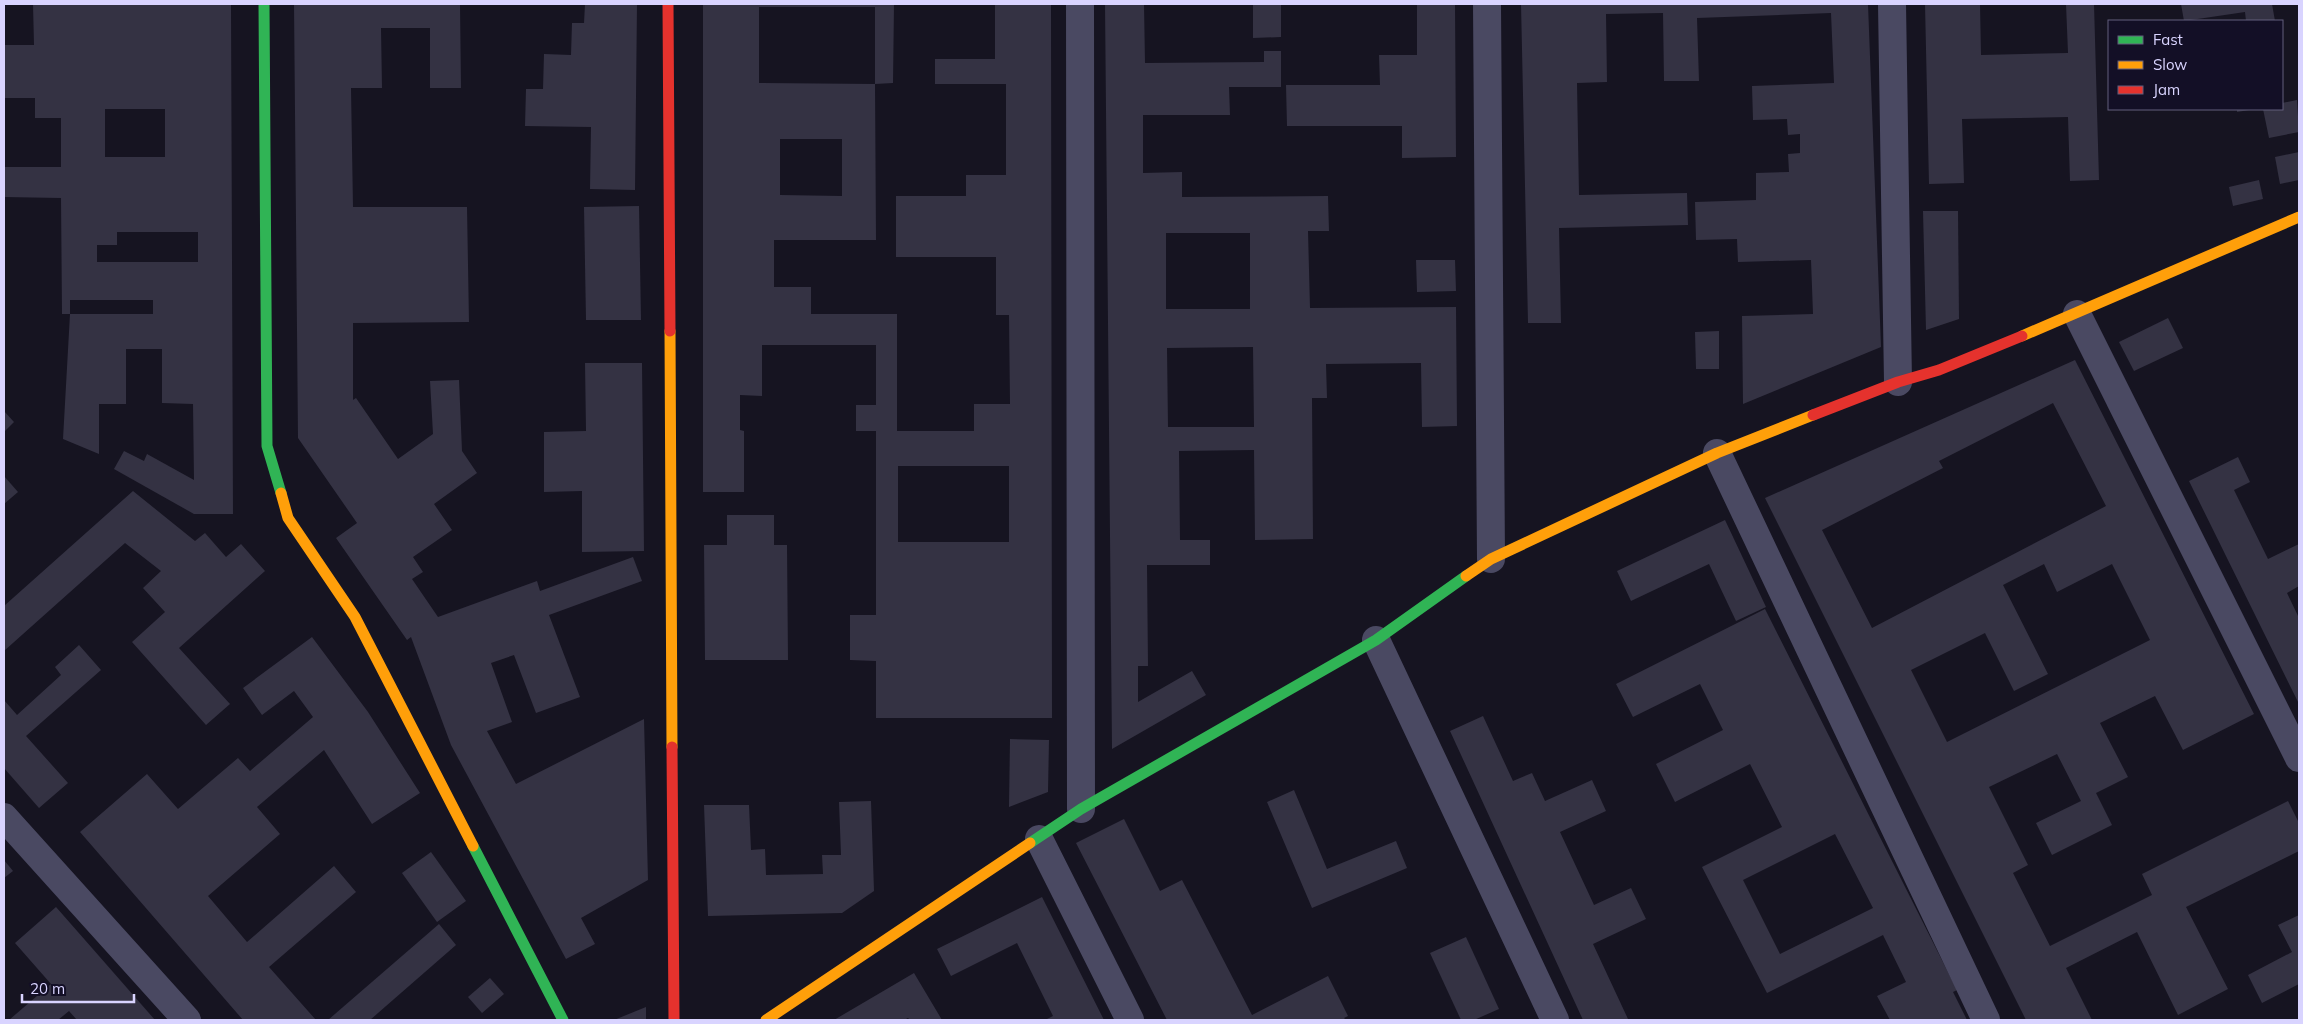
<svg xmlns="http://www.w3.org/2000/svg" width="2303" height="1024" viewBox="0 0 2303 1024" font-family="Mulish,sans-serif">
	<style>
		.building { fill: #343243; fill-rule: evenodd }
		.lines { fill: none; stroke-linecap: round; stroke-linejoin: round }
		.street { stroke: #4a4962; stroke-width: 28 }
		.fast { stroke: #30b455; stroke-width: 11 }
		.slow { stroke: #ff9f0a; stroke-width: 11 }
		.jam { stroke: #e5322d; stroke-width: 11 }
	</style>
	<rect width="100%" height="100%" fill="#161421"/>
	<g class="building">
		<path d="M33,4H231L233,514H194L114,469L124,451L144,461L147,454L194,480L193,404L162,403V349H126V404H99V454L63,439L70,314H153V300H70V314H62L61,198L4,197V167H61V118H35V98H4V45H34ZM105,109H165V157H105ZM117,232H198V262H97V245H117Z"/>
		<path d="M294,4H460L461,88H430V28H381L382,88H351L353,207H467L469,322L353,323V400L356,398L398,459L433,434L430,381L459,380L462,451L477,473L434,504L452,530L413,557L423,572L412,579L438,617L537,581L540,591L633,557L642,581L549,615L580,697L536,713L514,655L491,663L512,722L487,731L516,784L644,719L648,880L581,918L595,944L566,959L451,745L411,637L407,640L336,538L357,523L298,438Z"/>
		<path d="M585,4H637L635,190L590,189L591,127L525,126L526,89H543L544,54L571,55L572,23H584Z"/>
		<path d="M703,4H894L893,83L875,84L876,240H774V287H811V314H897V431H974V404H1010L1009,315H996V257H896V196H966V175H1006V84H935V59H995V4H1051L1052,718H876V661L850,660V615H876V431H856V405H876V345H762V396L740,395V430L744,431V492H703ZM759,7H875V84L759,83ZM780,139H842V196L780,195ZM898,466H1009V542H898Z"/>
		<path d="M1105,4H1144L1145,63L1264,62V51H1281V87H1229L1230,115H1143V173L1182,172V197L1328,196L1329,231H1308L1310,308L1456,307L1457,426L1422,427L1421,363L1326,364L1327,398H1312L1313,539L1255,540L1254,450L1179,451L1180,540H1210V565H1147L1148,666H1138V702L1192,671L1206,695L1112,749ZM1166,233H1250V309H1166ZM1253,347L1254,427H1168L1167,348Z"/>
		<path d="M1253,4H1281V37L1253,38Z"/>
		<path d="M1417,4H1455L1456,157L1402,158V126H1287L1286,85H1380L1379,55H1417Z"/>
		<path d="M1521,4H1868L1881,347L1743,404L1742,316L1813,314L1811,260L1738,262L1737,239L1696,240L1695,202L1756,200V173L1789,172L1788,154L1800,153V134L1788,135L1787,119L1753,120L1752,86L1834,83L1831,13L1697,18L1699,81H1664L1663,13L1606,14L1607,82L1577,83L1579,195L1687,193L1688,225L1559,228L1561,323H1528Z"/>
		<path d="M1925,4H1980L1981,55L2068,53L2066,4H2094L2099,180L2070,181L2068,117L1962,119L1964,183L1929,184Z"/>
		<path d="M2181,4H2272L2275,21H2246L2245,12L2184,21Z"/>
		<path d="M2297,100L2299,132L2269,138L2263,109H2282V103Z"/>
		<path d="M2237,109H2248L2249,110L2237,112Z"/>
		<path d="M2299,152V180L2280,184L2275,157Z"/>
		<path d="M2259,180L2263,199L2233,206L2229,187Z"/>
		<path d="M639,206L641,320H586L584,207Z"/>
		<path d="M1923,211H1958L1959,319L1926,330Z"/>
		<path d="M1416,260H1455L1456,291L1417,292Z"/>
		<path d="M2168,318L2183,348L2134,371L2119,342Z"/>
		<path d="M1719,331V369H1696L1695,332Z"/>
		<path d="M2075,360L2254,714L2183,750L2155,696L2100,723L2128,777L2096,793L2112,825L2052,855L2036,823L2081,801L2057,754L1989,787L2028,865L2013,873L2050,946L2152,895L2142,874L2288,801L2299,823V851L2186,907L2228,989L2178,1015L2137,932L2066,968L2092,1020H2026L1765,498ZM2053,403L2106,506L1872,628L1822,530L1943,468L1939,461ZM2044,564L2057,592L2112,564L2150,640L1947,742L1911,670L1985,633L2014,691L2048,674L2003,585Z"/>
		<path d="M585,363H642L644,551L582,552V491L544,492V432L586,431Z"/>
		<path d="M4,411L14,422L4,432Z"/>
		<path d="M2238,457L2250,482L2234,490L2268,559L2299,544V586L2287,593L2299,618V704L2189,481Z"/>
		<path d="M4,476L18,492L4,504Z"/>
		<path d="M133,491L195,541L205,533L226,557L241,544L265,571L179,648L230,704L206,725L132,642L165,612L143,588L161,571L125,543L4,651V606Z"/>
		<path d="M727,515H774V545H787L788,660H705L704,545H727Z"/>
		<path d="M1725,520L1766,607L1736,621L1709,564L1631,601L1617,571Z"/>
		<path d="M1765,609L1957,990L1953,992L1967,1020H1890L1877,996L1906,982L1883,935L1767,993L1702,867L1782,827L1750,764L1675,802L1656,764L1723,730L1700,684L1633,717L1616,684ZM1835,834L1873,908L1780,954L1743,880Z"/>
		<path d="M312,637L368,712L420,793L372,824L324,750L257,807L280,834L208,896L247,942L334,866L356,892L269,967L316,1020H243L80,832L147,774L178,809L238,758L250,771L313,717L294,691L262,715L243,688Z"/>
		<path d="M79,645L101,670L26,736L68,783L39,808L4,768V700L17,715L61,675L55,667Z"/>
		<path d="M1483,716L1513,781L1532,773L1545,801L1592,780L1606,811L1560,832L1594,905L1631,888L1646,919L1593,944L1628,1019L1583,1020L1450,731Z"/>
		<path d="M1010,739L1049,740L1048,792L1009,807Z"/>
		<path d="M1294,790L1327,869L1396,841L1407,868L1312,908L1267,802Z"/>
		<path d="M871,801L874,891L842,913L708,916L704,805H749L751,850L765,849L766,875L823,874L822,855H841L839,802Z"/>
		<path d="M1124,819L1160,891L1182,880L1252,1015L1328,976L1348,1016L1344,1018L1346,1020H1167L1076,843Z"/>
		<path d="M431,852L466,901L437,922L402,873Z"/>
		<path d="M4,860L13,871L4,878Z"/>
		<path d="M1042,897L1104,1020H1045L1053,1016L1017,943L951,976L937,949Z"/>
		<path d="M56,907L92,948L155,1020H77L69,1011L58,1020H9L51,984L15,943Z"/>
		<path d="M2299,915V984L2262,1003L2248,975L2292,952L2278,925Z"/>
		<path d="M439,924L456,945L370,1020H328Z"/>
		<path d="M1466,937L1499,1009L1474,1020H1461L1430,953Z"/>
		<path d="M914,973L942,1020H910L908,1018L904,1020H834Z"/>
		<path d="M490,978L504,994L482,1013L468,997Z"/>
		<path d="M646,1007V1020H614Z"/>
	</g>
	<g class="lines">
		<g class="street">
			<path d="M1080,4L1081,809"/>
			<path d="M1487,4L1491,559"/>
			<path d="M1892,4L1898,382"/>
			<path d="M2077,314L2299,758"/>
			<path d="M1717,453L1986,1020"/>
			<path d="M1376,640L1555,1020"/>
			<path d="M4,817L187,1020"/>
			<path d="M1039,839L1130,1020"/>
		</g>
		<g class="fast">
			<path d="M264,4L267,446L281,493"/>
			<path d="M1030,843L1081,809L1376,640L1466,576"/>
			<path d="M473,846L563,1020"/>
		</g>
		<g class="slow">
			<path d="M670,331L672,747"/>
			<path d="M2022,336L2299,217"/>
			<path d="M281,493L288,518L355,617L473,846"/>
			<path d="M1466,576L1491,559L1717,453L1813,415"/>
			<path d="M766,1020L1030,843"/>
		</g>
		<g class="jam">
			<path d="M668,4L670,331"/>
			<path d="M1813,415L1898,382L1939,370L2022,336"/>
			<path d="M672,747L674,1020"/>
		</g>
	</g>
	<rect width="2303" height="1024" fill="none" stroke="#d9d4ff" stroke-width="10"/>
	<rect x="2108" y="20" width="175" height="90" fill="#130f26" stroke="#625e7d"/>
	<rect x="2118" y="36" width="25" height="8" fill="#30b455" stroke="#625e7d"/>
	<text x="2153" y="45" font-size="15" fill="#d9d4ff">Fast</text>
	<rect x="2118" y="61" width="25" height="8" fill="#ff9f0a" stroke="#625e7d"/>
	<text x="2153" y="70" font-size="15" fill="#d9d4ff">Slow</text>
	<rect x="2118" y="86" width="25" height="8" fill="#e5322d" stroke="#625e7d"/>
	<text x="2153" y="95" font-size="15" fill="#d9d4ff">Jam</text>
	<path d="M22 994v8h112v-8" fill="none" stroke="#d9d4ff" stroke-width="2.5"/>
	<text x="30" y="994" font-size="15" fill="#d9d4ff" stroke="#130f26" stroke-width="4" paint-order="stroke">20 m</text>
</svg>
